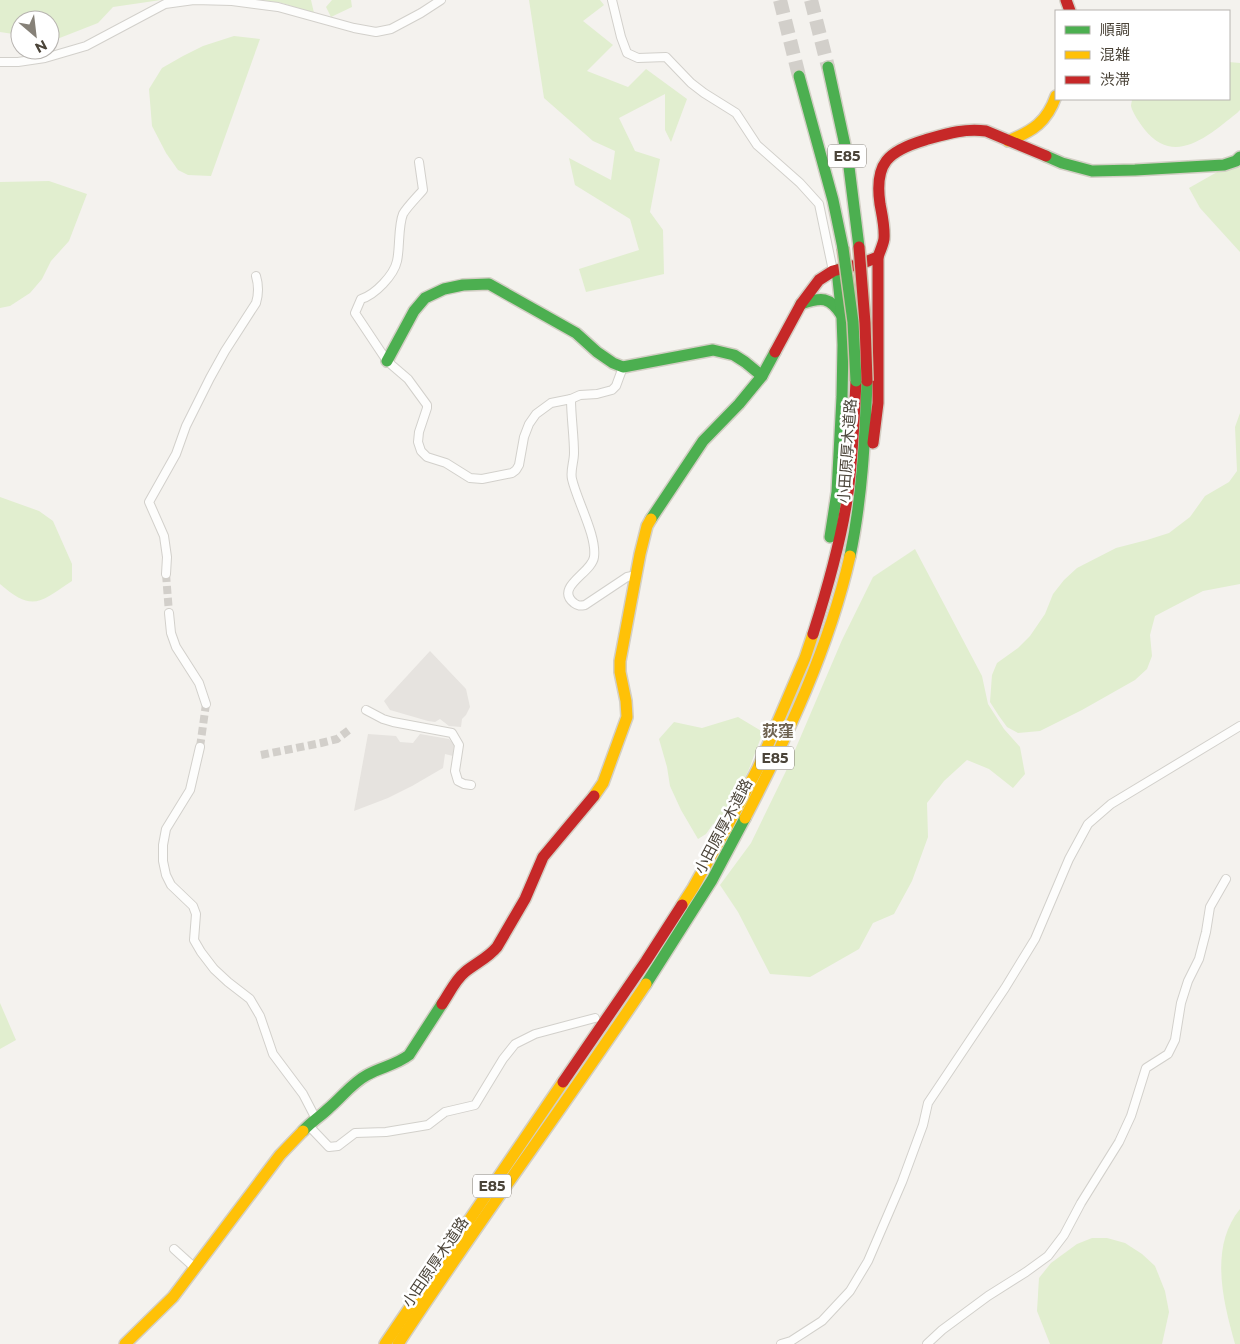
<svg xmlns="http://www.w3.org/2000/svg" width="1240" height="1344" viewBox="0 0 1240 1344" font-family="Montserrat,'Noto Sans JP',sans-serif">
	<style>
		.green { fill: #e1eecf }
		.parking { fill: #e6e3df }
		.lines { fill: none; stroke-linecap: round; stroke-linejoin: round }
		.street-tunnel { stroke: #d2cfca; stroke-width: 8; stroke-dasharray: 8 4; stroke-linecap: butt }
		.highway-tunnel { stroke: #d2cfca; stroke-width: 14; stroke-dasharray: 14 7; stroke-linecap: butt }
		.street-casing { stroke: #d2d0cb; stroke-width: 10 }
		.fast-casing { stroke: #d3cfc5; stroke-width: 14 }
		.slow-casing { stroke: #d3cfc5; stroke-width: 14 }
		.jam-casing { stroke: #d3cfc5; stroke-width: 14 }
		.street { stroke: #fdfdfc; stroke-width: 8 }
		.fast { stroke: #4caf50; stroke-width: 11 }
		.slow { stroke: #ffc107; stroke-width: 11 }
		.jam { stroke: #c62828; stroke-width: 11 }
		.fast-bridge-casing { stroke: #ccbfa9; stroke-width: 14; stroke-linecap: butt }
		.jam-bridge-casing { stroke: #ccbfa9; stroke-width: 14; stroke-linecap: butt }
		.fast-bridge { stroke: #4caf50; stroke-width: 11 }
		.jam-bridge { stroke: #c62828; stroke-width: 11 }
		.labels { text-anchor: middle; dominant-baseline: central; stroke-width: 5; stroke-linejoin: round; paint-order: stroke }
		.shield { fill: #fff; stroke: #817c74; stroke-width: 1 }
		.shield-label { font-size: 14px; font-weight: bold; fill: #4b4439 }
		.street-label { font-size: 15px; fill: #4b4439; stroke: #fff }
		.neighbourhood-label { font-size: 16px; font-weight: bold; fill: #6e6250; stroke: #fff }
	</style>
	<rect width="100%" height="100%" fill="#f4f2ee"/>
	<g class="green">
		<path d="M0,0H161L113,7L98,23L52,41H50V20H20V35L0,32Z"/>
		<path d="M261,0H311L314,13L282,3Z"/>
		<path d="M332,0H351L352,7L331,17L326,7Z"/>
		<path d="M529,0H600L604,5L583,21L613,45L587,71L628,87L646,69L687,99L671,142L665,130V94L619,118L635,151L660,159L650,212L663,230L664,274L586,292L579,269L639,250L630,219L575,185L569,158L611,180L615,151L593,141L544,98Z"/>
		<path d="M234,36L260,39L211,176L188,175L178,170L166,153L152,126L149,89L162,68L183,56L203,46Z"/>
		<path d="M1229,62L1240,63V110L1237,113C1209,135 1175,167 1145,130C1141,125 1132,112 1131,106C1131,104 1132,101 1132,99H1229Z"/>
		<path d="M1240,159V252L1200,208L1189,188Z"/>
		<path d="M49,181L87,194L69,241L51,261L42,279L30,293L10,306L0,308V182Z"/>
		<path d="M1240,413V584L1203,591L1155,616L1150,635L1152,656L1147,669L1135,680L1082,710L1040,731L1018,733L1007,727L999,716L990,702L992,675L997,663L1018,648L1030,636L1045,614L1053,594L1064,580L1077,568L1116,548L1147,540L1169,533L1190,517L1205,496L1229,482L1237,471L1235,427Z"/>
		<path d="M0,497L39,511L53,521L72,564V581C40,602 33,613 0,584Z"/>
		<path d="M915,549L982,676L988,704L1004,729L1020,747L1025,774L1013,788L989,769L967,760L944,781L927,803L928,837L912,881L894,914L873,923L859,949L810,977L770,974L738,912L720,885L751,843L786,771L842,640L873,577Z"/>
		<path d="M738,717L763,732L749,769L724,821L719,827L713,824L706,834L698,839L681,810L670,786L667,767L659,739L674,722L702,728Z"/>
		<path d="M0,1003L16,1040L0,1049Z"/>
		<path d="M1240,1209V1344H1235C1223,1301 1209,1247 1240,1209Z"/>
		<path d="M1092,1238H1107L1125,1243L1142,1254L1155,1266L1165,1291L1169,1312L1162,1344H1050L1037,1311L1039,1278L1051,1263L1077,1244Z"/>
	</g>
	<g class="parking">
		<path d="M430,651L466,689L470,707L466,715L462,719L461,727L449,726L440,719L435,722L428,721L390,710L384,701Z"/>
		<path d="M368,734L396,736L400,742L413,743L420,734L449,739L454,745L453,756L445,754L443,768L412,786L388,798L354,811Z"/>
	</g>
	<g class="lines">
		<g class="street-tunnel">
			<path d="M166,574L169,613"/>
			<path d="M200,747L206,704"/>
			<path d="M261,755L321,743L337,739L349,730"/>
		</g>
		<g class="highway-tunnel">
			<path d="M780,0L799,76"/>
			<path d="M811,0L828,67"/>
		</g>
		<defs>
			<g id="street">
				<path d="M612,0L621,37L627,53L638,58L666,57L691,83L704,93L736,113L757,145L800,183L819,204L833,271"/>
				<path d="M0,62H18L45,58L86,46L165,4L194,0L232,1L278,7L354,28L376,32L391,29L421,13L441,0"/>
				<path d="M419,162L423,190C417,197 407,207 403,214C398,226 400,248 397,261C394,275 375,295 361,299L355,313L387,361L408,379L427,405V408L419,432L418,442L421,451L427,457L446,463L470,478L482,479L512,473L516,470L519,465L524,437L529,424L536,414L551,403L571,399L580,395L597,394L612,390L616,386L623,367"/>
				<path d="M571,399C571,417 574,435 574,453C574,462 570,471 572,479C577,501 597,536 594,557C592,573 554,587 574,603C578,606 580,606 585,605L627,577L637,575"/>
				<path d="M166,574L167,557L164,536L149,502L176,454L186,426L210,378L225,351L256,303C259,293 259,286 256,276"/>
				<path d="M169,613L171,633L176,647L199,683L206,704"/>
				<path d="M366,710L383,719L393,722L452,733L459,745L455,771L458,781L464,784L471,785"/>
				<path d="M200,747L190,790L166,829L163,845V861L166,875L171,885L193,906L196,914L194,940L201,952L214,969L228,982L250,999L260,1016L273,1054L303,1094L316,1119"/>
				<path d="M308,1125L329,1147L338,1146L355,1133L386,1132L428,1125L445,1112L475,1105L503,1059L515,1044L535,1034L595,1018"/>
				<path d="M174,1249L195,1268"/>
				<path d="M781,1344L791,1341L822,1321L850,1291L868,1261L902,1182L923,1125L928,1103L1005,988L1035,939L1069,859L1088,824L1111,804L1240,726"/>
				<path d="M927,1344L942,1330L988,1296L1026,1272L1048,1256L1064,1235L1081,1203L1119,1142L1131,1116L1146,1068L1168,1054L1175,1040L1181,1003L1188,981L1199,959L1206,932L1210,907L1226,879"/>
			</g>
			<g id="fast">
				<path d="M828,67L848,159L859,247"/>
				<path d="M799,76L833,200L843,248"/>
				<path d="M1046,156L1062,163L1092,171L1135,170L1224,165L1236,161L1240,157"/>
				<path d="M801,304C821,297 830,296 842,316"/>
				<path d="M387,361L414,311L425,298L444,289L463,285L489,284L576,333L597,352L613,363L623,367L713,350L734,355L745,362L762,376"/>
				<path d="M651,519L703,441L739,404L762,376L775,352"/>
				<path d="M830,537L837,492L842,397L843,345L842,317L837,270"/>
				<path d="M850,556C862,499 865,440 867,381"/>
				<path d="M646,984L712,880L745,818"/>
				<path d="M303,1131C311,1122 321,1116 329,1108C342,1097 352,1083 367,1075C381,1067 396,1065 409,1055L442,1004"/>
			</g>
			<g id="slow">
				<path d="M1008,141C1033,131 1047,122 1056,96"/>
				<path d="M594,796L603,783L627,717L626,701L620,672V661L640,554L647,526L651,519"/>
				<path d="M745,818C788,735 829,648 850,556"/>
				<path d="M682,905L693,888L727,827L758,768L805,658L813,634"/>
				<path d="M125,1344L173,1297L280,1155L303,1131"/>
				<path d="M385,1344L563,1082"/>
				<path d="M398,1344C478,1222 565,1105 646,984"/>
			</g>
			<g id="jam">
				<path d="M1066,0L1070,11"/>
				<path d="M775,352L801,304L819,280L833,271L860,264L878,257C880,251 883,245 884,239C885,227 882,215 880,204C874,163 888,151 925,140C946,134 964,128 986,131L1046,156"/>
				<path d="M873,443L878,403V257"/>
				<path d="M813,634C827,590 840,545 847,500C853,461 854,420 856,381"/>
				<path d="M442,1004C449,994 455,980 465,972C476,963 488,958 497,947L525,899L543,857L594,796"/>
				<path d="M563,1082L646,961L682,905"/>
			</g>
		</defs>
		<use href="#street" class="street-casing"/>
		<use href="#fast" class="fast-casing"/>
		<use href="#slow" class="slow-casing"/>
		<use href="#jam" class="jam-casing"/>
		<use href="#street" class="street"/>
		<use href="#fast" class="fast"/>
		<use href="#slow" class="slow"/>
		<use href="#jam" class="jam"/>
		<defs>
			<path id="fast-bridge" d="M843,248L853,322L856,381"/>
			<path id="jam-bridge" d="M859,247L865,323L867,381"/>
		</defs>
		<use href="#fast-bridge" class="fast-bridge-casing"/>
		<use href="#jam-bridge" class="jam-bridge-casing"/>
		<use href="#fast-bridge" class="fast-bridge"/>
		<use href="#jam-bridge" class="jam-bridge"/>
	</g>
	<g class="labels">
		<g class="shield">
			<rect x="828" y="144.5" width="38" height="23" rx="4"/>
			<rect x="756" y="746.5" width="38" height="23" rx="4"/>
			<rect x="473" y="1174.5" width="38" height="23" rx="4"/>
		</g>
		<g class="shield-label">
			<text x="847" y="156">E85</text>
			<text x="775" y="758">E85</text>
			<text x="492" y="1186">E85</text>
		</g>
		<g class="street-label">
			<text transform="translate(847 451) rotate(-86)">小田原厚木道路</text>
			<text transform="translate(723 826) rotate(-62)">小田原厚木道路</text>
			<text transform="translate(435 1262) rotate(-56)">小田原厚木道路</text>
		</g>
		<g class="neighbourhood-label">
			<text x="778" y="731">荻窪</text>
		</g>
	</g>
	<rect x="1055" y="10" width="175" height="90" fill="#ffffff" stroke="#b7b4b0"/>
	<rect x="1065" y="26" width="25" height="8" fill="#4caf50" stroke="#b7b4b0"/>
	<text x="1100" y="35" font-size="15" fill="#4b4439">順調</text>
	<rect x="1065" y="51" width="25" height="8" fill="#ffc107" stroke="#b7b4b0"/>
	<text x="1100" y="60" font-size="15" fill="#4b4439">混雑</text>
	<rect x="1065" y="76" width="25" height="8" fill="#c62828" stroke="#b7b4b0"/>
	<text x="1100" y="85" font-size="15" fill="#4b4439">渋滞</text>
	<g transform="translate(35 35) rotate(152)"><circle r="24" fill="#ffffff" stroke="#b7b4b0"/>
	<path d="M0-4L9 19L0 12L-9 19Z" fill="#868178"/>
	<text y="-8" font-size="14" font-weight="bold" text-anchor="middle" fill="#4b4439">N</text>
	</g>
</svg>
